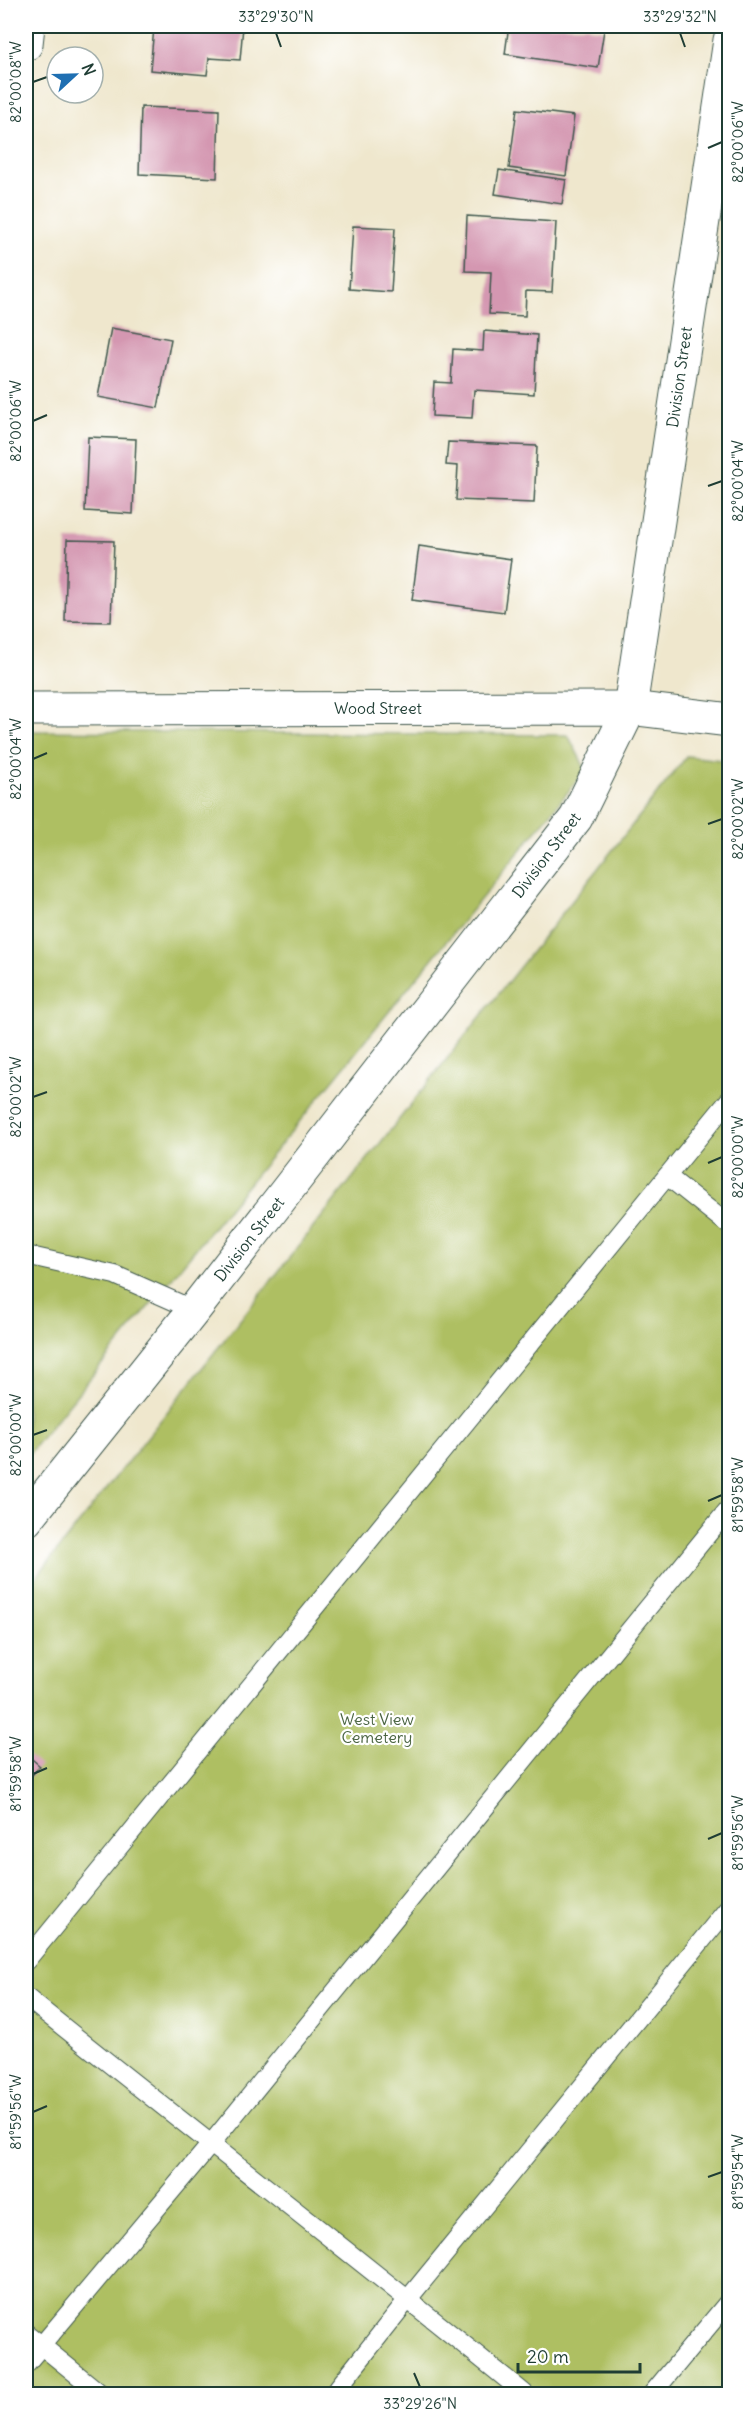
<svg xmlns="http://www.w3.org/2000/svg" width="755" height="2420" viewBox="0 0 755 2420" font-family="Delius,sans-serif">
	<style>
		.green { fill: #aebf62; stroke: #667e4b; stroke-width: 1.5 }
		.building { fill: #d497b1 }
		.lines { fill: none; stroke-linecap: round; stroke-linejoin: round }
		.service-casing { stroke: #3e564b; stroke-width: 20 }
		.minor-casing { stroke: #3e564b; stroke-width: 35 }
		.tertiary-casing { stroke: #3e564b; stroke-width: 35 }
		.service { stroke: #fff; stroke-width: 18 }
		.minor { stroke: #fff; stroke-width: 33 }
		.tertiary { stroke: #fff; stroke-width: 33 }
		.ticks { fill: none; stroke: #1f3d34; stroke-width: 2 }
		.labels { text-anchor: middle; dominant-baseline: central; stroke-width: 4.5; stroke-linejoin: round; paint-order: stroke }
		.street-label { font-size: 16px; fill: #1f3d34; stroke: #fff }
		.park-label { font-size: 16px; fill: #4a6442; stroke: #fff }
		.neatline { fill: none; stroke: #1f3d34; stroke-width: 2 }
		.ticks-label { font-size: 15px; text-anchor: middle; fill: #1f3d34 }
	</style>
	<rect width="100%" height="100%" fill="#fff"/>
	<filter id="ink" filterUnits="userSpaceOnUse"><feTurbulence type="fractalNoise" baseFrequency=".0167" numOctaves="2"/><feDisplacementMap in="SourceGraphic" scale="12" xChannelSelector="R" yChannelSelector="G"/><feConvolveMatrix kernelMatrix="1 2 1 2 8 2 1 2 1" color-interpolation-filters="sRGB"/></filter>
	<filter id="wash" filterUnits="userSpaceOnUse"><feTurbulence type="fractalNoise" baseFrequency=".008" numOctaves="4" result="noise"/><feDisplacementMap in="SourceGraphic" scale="24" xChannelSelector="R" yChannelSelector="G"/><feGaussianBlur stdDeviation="1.35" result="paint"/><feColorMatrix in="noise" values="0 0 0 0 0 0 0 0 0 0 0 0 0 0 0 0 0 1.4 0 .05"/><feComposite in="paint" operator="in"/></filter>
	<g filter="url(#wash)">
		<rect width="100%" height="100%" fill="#efe7cd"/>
		<g class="green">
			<path d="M26,731L568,735L586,770L26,1457Z"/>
			<path d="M687,756L729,761V2394H26V1590Z"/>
		</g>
		<g id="blocks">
			<g class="building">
				<path d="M158,26H243L240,60L209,58L207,75L150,70L154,28L157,29Z"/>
				<path d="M482,26H590L589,28L604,30L598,68L505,54L508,32L481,28Z"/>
				<path d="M141,107L219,110L217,178L139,174Z"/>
				<path d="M517,109L574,116L566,176L509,168Z"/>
				<path d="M499,170L566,180L562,204L495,194Z"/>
				<path d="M467,216L556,222L552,292L526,291L525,316L489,314L491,272L465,271Z"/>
				<path d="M353,226L395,228L391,292L349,289Z"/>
				<path d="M111,328L171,339L158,408L98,397Z"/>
				<path d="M484,331L537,335L534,394L474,390L472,418L432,416L434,382L451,383L453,349L483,351Z"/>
				<path d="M88,437L136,439L133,514L85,511Z"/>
				<path d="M448,442L537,446L534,503L456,500L458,466L446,465Z"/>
				<path d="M67,540L114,541L111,622L65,621Z"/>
				<path d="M419,546L511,559L504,612L412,600Z"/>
				<path d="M26,1754L40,1766L26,1782Z"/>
			</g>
		</g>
	</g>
	<g filter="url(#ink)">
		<use href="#blocks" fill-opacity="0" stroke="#3e564b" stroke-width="1.5"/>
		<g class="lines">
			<defs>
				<g id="service">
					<path d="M730,1099L667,1176L730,1226"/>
					<path d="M26,1255L115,1275L194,1310"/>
					<path d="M26,1961L667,1176"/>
					<path d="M26,1997C191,2130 360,2259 525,2394"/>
					<path d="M26,2333L101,2394"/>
					<path d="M26,2364L210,2145L730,1507"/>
					<path d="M333,2394L408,2299L730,1906"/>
					<path d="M652,2394L730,2300"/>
				</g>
				<g id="minor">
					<path d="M26,44L28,26"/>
					<path d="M26,1520L194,1310L576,818L630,708L730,40"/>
				</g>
				<path id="tertiary" d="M26,709L630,708L730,720"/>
			</defs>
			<use href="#service" class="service-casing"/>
			<use href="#minor" class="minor-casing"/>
			<use href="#tertiary" class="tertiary-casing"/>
			<use href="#service" class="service"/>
			<use href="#minor" class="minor"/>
			<use href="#tertiary" class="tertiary"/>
		</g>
	</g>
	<path class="ticks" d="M276,33L281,47M680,33L685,47M33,82L47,77M708,148L722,142M33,421L47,415M708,486L722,481M33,759L47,753M708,824L722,819M33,1097L47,1092M708,1163L722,1157M33,1435L47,1430M708,1501L722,1495M33,1774L47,1768M708,1839L722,1833M33,2112L47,2106M708,2177L722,2172M414,2373L420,2387"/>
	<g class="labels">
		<g class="street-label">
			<text transform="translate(679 377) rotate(-82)">Division Street</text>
			<text x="378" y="708">Wood Street</text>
			<text transform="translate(546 855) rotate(-53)">Division Street</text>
			<text transform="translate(249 1239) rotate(-52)">Division Street</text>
		</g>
		<g class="park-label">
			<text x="377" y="1719">West View<tspan x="377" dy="18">Cemetery</tspan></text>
		</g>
	</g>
	<rect width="755" height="2420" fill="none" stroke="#fff" stroke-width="66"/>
	<g transform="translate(75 75) rotate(68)"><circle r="28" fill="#ffffff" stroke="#a5b1ae" stroke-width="1.5"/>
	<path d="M0-4.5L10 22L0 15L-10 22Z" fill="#1f6fb2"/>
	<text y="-9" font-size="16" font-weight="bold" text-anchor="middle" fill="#1f3d34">N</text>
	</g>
	<path d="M518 2363v9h122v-9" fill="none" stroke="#1f3d34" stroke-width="3"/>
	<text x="527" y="2363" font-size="18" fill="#1f3d34" stroke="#ffffff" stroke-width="4.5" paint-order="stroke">20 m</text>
	<rect x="33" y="33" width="689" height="2354" class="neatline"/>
	<g class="ticks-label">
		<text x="276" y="22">33°29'30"N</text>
		<text x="680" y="22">33°29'32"N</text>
		<text transform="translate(16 82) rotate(-90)" y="5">82°00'08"W</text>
		<text transform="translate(738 142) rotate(-90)" y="5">82°00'06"W</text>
		<text transform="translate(16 421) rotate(-90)" y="5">82°00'06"W</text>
		<text transform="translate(738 481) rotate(-90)" y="5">82°00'04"W</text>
		<text transform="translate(16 759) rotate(-90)" y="5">82°00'04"W</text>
		<text transform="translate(738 819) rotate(-90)" y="5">82°00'02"W</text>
		<text transform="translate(16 1097) rotate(-90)" y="5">82°00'02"W</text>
		<text transform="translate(738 1157) rotate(-90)" y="5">82°00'00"W</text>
		<text transform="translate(16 1435) rotate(-90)" y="5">82°00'00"W</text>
		<text transform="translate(738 1495) rotate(-90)" y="5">81°59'58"W</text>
		<text transform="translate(16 1774) rotate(-90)" y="5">81°59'58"W</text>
		<text transform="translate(738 1833) rotate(-90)" y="5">81°59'56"W</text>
		<text transform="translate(16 2112) rotate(-90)" y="5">81°59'56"W</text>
		<text transform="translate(738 2172) rotate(-90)" y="5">81°59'54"W</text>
		<text x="420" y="2409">33°29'26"N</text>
	</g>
</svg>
